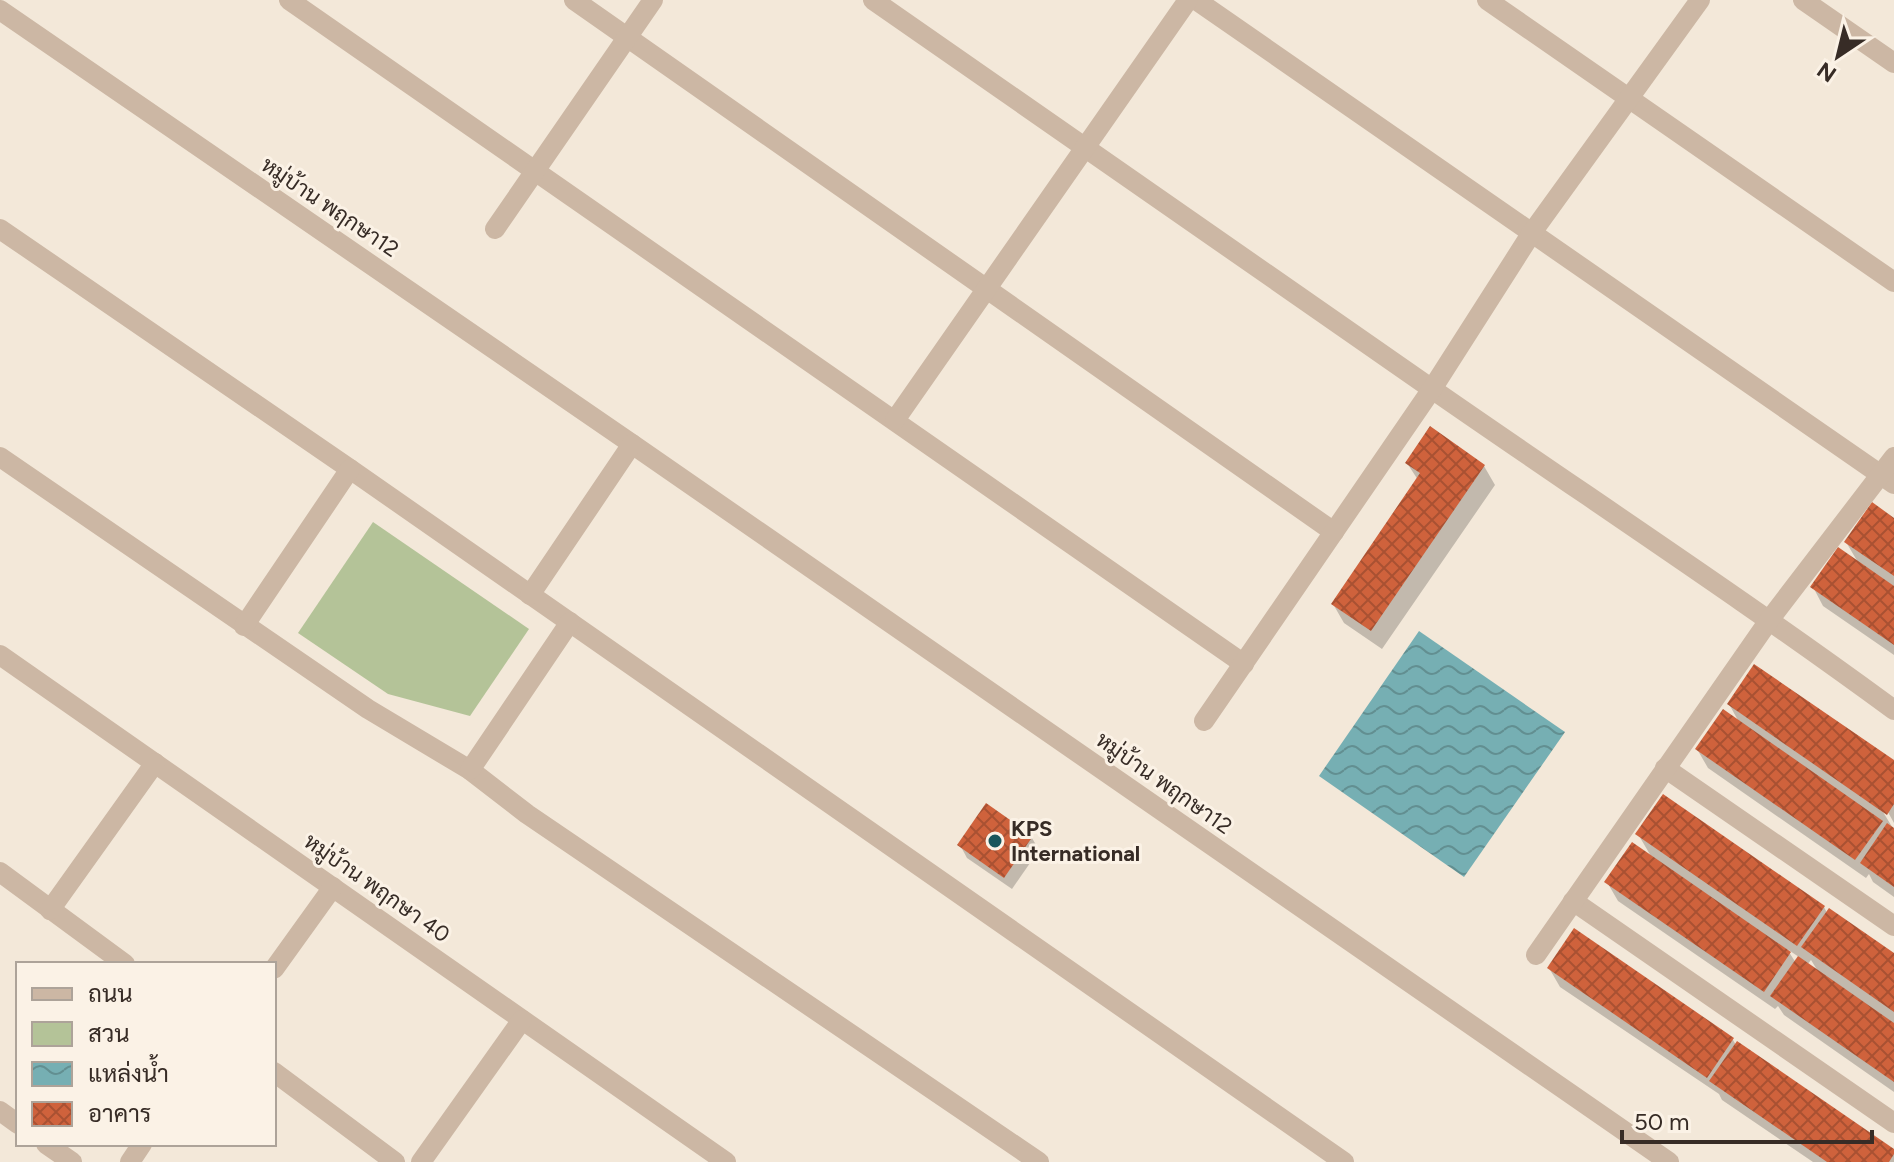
<svg xmlns="http://www.w3.org/2000/svg" width="1894" height="1162" viewBox="0 0 1894 1162" font-family="Figtree,Sarabun,sans-serif">
	<style>
		.park { fill: #b4c398 }
		.water { fill: url(#water-waves) }
		.shadow { fill: #0003; fill-rule: evenodd }
		.building { fill: url(#building-cross-hatch) }
		.lines { fill: none; stroke-linecap: round; stroke-linejoin: round }
		.minor { stroke: #ccb7a4; stroke-width: 20 }
		.poi-dot { fill: #19565c; stroke: #fbf2e6; stroke-width: 3 }
		.labels { text-anchor: middle; dominant-baseline: central; stroke-width: 6; stroke-linejoin: round; paint-order: stroke }
		.street-label { font-size: 22px; fill: #372c26; stroke: #fbf2e6 }
		.poi-label { font-size: 22px; font-weight: bold; fill: #372c26; stroke: #fbf2e6; text-anchor: start }
	</style>
	<defs>
		<pattern id="water-waves" width="16" height="10" patternUnits="userSpaceOnUse" patternTransform="scale(2)"><rect width="16" height="10" fill="#76afb3"/><path d="M0 5q4-4 8 0t8 0" fill="none" stroke="#628f91"/></pattern>
		<pattern id="building-cross-hatch" width="8" height="8" patternUnits="userSpaceOnUse" patternTransform="scale(2)"><rect width="8" height="8" fill="#cf623c"/><path d="M0 0l8 8M0 8l8-8" fill="none" stroke="#a95132"/></pattern>
	</defs>
	<rect width="100%" height="100%" fill="#f3e8d9"/>
	<path class="park" d="M373,522L529,629L470,716L388,694L298,633Z"/>
	<path class="water" d="M1419,631L1565,732L1464,877L1319,776Z"/>
	<g class="shadow">
		<path d="M1407,463L1484,466L1495,485L1382,649L1344,623L1333,604L1418,480Z"/>
		<path d="M1894,520V655L1823,606L1813,587L1859,564L1846,542Z"/>
		<path d="M1729,704L1894,763V823L1884,805L1880,807L1894,830V897L1873,882L1869,874L1866,878L1708,768L1697,749L1740,724Z"/>
		<path d="M1638,834L1824,907L1827,913L1894,955V1092L1784,1015L1778,1006L1775,1009L1618,901L1607,882L1652,858ZM1787,949L1799,957L1796,963ZM1811,960L1819,973L1807,965Z"/>
		<path d="M1032,838L1039,850L1012,889L967,858L960,845Z"/>
		<path d="M1575,931L1733,1040L1736,1045L1894,1151V1162H1813L1722,1100L1719,1094L1560,987L1549,968Z"/>
	</g>
	<g class="building">
		<path d="M1430,426L1485,465L1371,631L1331,604L1420,473L1405,463Z"/>
		<path d="M1872,502L1894,518V576L1844,542Z"/>
		<path d="M1838,547L1894,586V645L1810,587Z"/>
		<path d="M1754,664L1894,760V804L1887,815L1727,704Z"/>
		<path d="M1723,709L1883,821L1855,860L1695,749Z"/>
		<path d="M1663,794L1825,906L1797,946L1635,834Z"/>
		<path d="M986,803L1033,836L1004,878L957,845Z"/>
		<path d="M1887,823L1894,828V887L1860,863Z"/>
		<path d="M1632,842L1791,952L1764,992L1604,882Z"/>
		<path d="M1829,908L1894,953V1012L1801,947Z"/>
		<path d="M1574,928L1734,1038L1707,1078L1547,968Z"/>
		<path d="M1798,956L1894,1023V1082L1770,996Z"/>
		<path d="M1737,1041L1894,1149V1154L1889,1162H1827L1709,1081Z"/>
	</g>
	<g class="lines">
		<g class="minor">
			<path d="M289,0L1244,664"/>
			<path d="M574,0L1334,532"/>
			<path d="M873,0C1060,128 1245,259 1432,389C1586,496 1743,599 1894,710"/>
			<path d="M1196,0L1894,484"/>
			<path d="M1487,0L1894,282"/>
			<path d="M1803,0L1894,63"/>
			<path d="M0,10L632,444L1669,1162"/>
			<path d="M0,229L350,469L1344,1162"/>
			<path d="M495,229L653,0"/>
			<path d="M895,420L1188,0"/>
			<path d="M0,457L368,709L470,770L527,814L1039,1162"/>
			<path d="M530,595L632,444"/>
			<path d="M244,626L350,469"/>
			<path d="M0,655L726,1162"/>
			<path d="M1204,721L1432,389L1531,234L1700,0"/>
			<path d="M1665,768L1894,926"/>
			<path d="M470,770L570,622"/>
			<path d="M0,872L125,964"/>
			<path d="M1573,901L1894,1123"/>
			<path d="M50,910L155,763"/>
			<path d="M1536,955L1770,619L1894,457"/>
			<path d="M274,969L333,887"/>
			<path d="M274,1072L395,1162"/>
			<path d="M0,1111L18,1124"/>
			<path d="M46,1144L72,1162"/>
			<path d="M130,1162L142,1144"/>
			<path d="M421,1162L522,1020"/>
		</g>
	</g>
	<circle class="poi-dot" cx="995" cy="841" r="8"/>
	<g class="labels">
		<g class="street-label">
			<text transform="translate(330 207) rotate(34)">หมู่บ้าน พฤกษา12</text>
			<text transform="translate(1164 783) rotate(35)">หมู่บ้าน พฤกษา12</text>
			<text transform="translate(377 888) rotate(35)">หมู่บ้าน พฤกษา 40</text>
		</g>
		<g class="poi-label">
			<text x="1011" y="828">KPS<tspan x="1011" dy="25">International</tspan></text>
		</g>
	</g>
	<rect x="16" y="962" width="260" height="184" fill="#fbf2e6" stroke="#ada399" stroke-width="2"/>
	<rect x="32" y="988" width="40" height="12" fill="#ccb7a4" stroke="#ada399" stroke-width="2"/>
	<text x="88" y="1002" font-size="24" fill="#372c26">ถนน</text>
	<rect x="32" y="1022" width="40" height="24" fill="#b4c398" stroke="#ada399" stroke-width="2"/>
	<text x="88" y="1042" font-size="24" fill="#372c26">สวน</text>
	<rect x="32" y="1062" width="40" height="24" fill="url(#water-waves)" stroke="#ada399" stroke-width="2"/>
	<text x="88" y="1082" font-size="24" fill="#372c26">แหล่งน้ำ</text>
	<rect x="32" y="1102" width="40" height="24" fill="url(#building-cross-hatch)" stroke="#ada399" stroke-width="2"/>
	<text x="88" y="1122" font-size="24" fill="#372c26">อาคาร</text>
	<g transform="translate(1838 56) rotate(215)" stroke="#fbf2e6" stroke-width="6" paint-order="stroke">
	<path d="M0-6L14 30L0 20L-14 30Z" fill="#372c26"/>
	<text y="-12" font-size="22" font-weight="bold" text-anchor="middle" fill="#372c26">N</text>
	</g>
	<path d="M1622 1130v12h250v-12" fill="none" stroke="#372c26" stroke-width="4"/>
	<text x="1634" y="1130" font-size="24" fill="#372c26" stroke="#fbf2e6" stroke-width="6" paint-order="stroke">50 m</text>
</svg>
